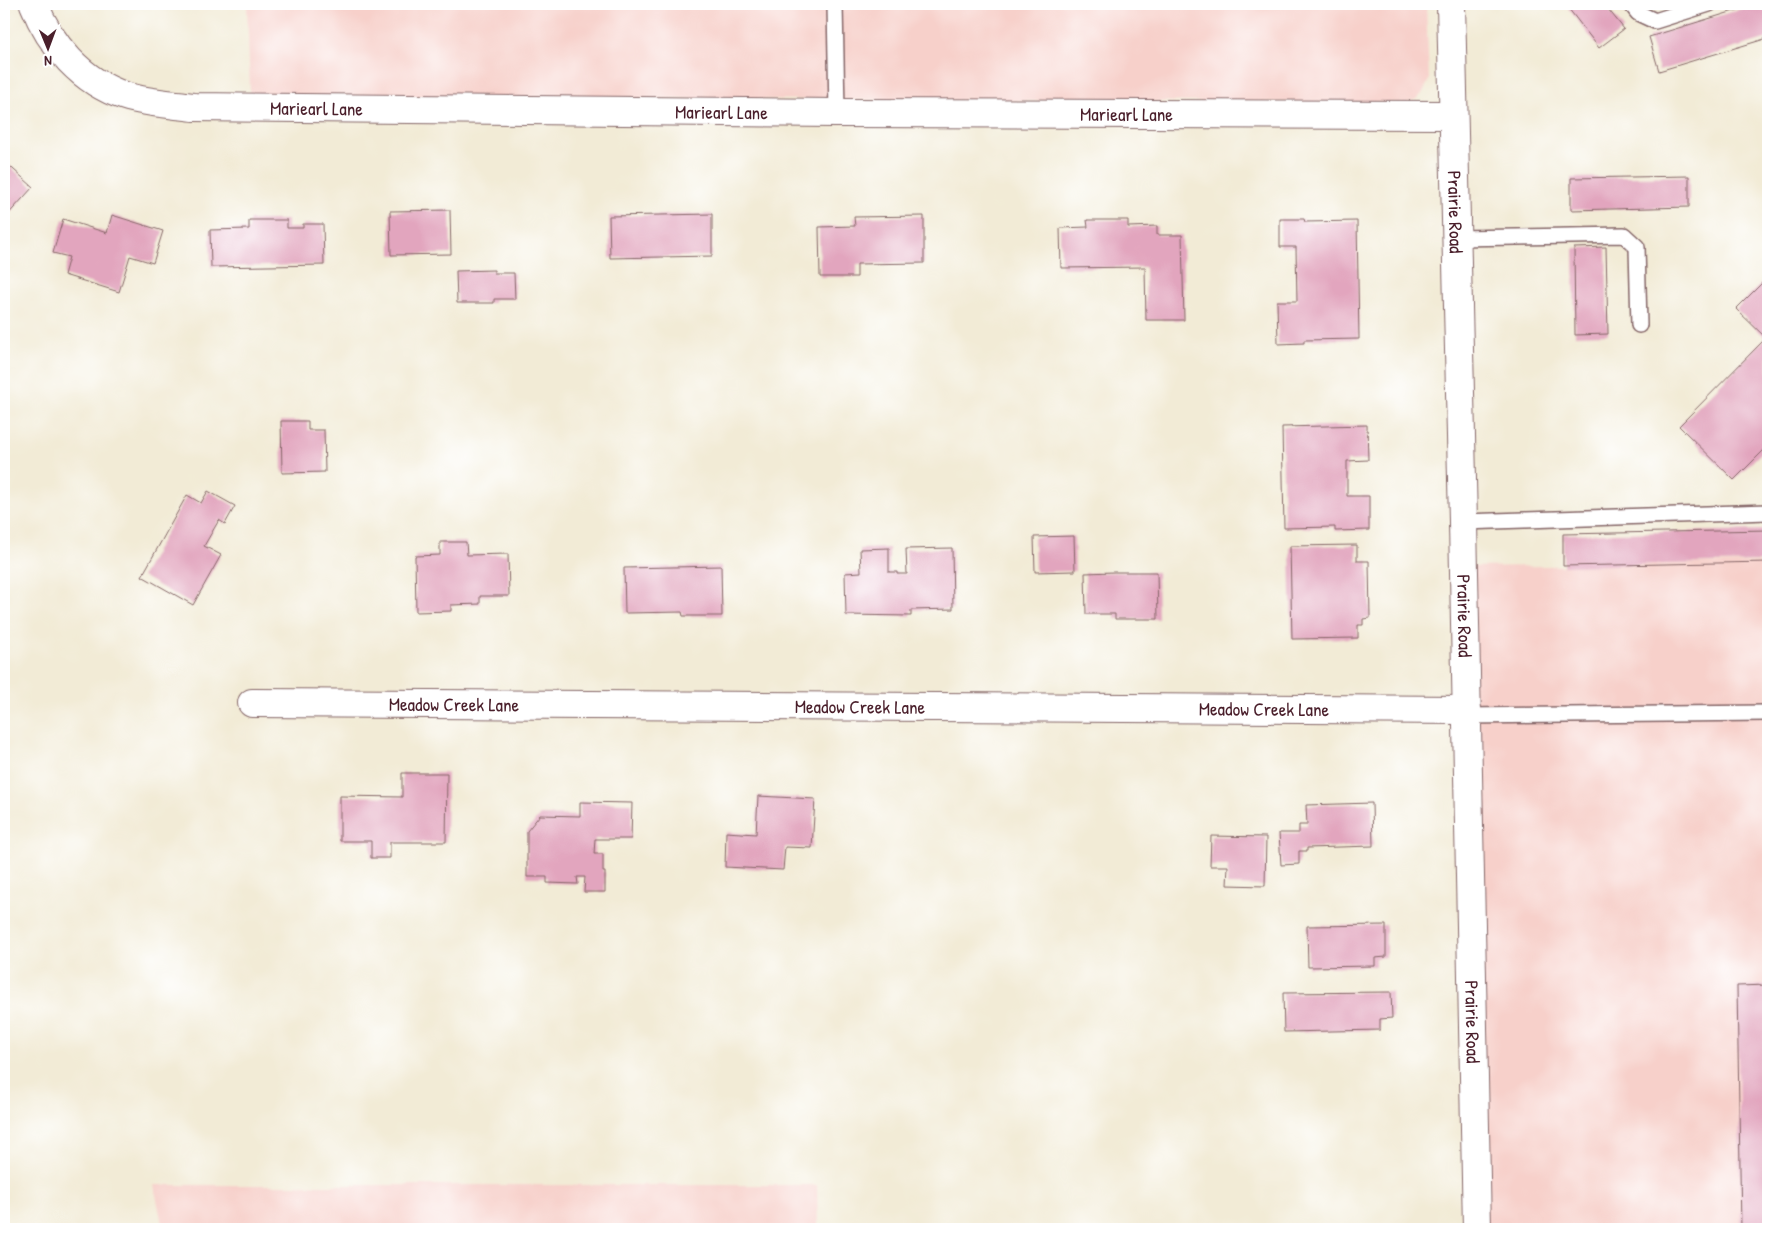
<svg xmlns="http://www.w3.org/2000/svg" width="1772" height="1233" viewBox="0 0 1772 1233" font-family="'Patrick Hand',sans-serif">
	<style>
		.built { fill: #f7d0ca }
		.building { fill: #e2a5be }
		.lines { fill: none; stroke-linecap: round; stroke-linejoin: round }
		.service-casing { stroke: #856667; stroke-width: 18 }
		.minor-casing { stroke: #856667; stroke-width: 30 }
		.service { stroke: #fff; stroke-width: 15 }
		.minor { stroke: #fff; stroke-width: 28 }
		.labels { text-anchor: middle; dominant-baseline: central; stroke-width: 5; stroke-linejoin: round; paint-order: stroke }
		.street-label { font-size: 19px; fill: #4a1f2b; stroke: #fff }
	</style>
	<rect width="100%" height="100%" fill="#fff"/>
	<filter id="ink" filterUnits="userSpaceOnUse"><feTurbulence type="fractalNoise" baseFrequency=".02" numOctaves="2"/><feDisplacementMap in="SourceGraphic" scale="10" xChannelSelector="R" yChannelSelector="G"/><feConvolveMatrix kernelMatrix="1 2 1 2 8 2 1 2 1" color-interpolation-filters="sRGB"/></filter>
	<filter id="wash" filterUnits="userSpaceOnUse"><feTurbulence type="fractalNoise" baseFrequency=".0096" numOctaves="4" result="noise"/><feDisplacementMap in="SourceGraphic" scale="20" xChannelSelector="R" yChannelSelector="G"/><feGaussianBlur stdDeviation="1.12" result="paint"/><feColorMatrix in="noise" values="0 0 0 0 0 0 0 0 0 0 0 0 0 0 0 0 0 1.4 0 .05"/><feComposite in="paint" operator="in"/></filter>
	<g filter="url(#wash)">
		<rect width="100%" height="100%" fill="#f2ebd6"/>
		<g class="built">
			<path d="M247,4H1426L1429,80L1422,94L1417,99L1406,103L335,97L250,94Z"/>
			<path d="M1768,563V1229H1477L1464,567Z"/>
			<path d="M154,1185H817L818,1229H163Z"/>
		</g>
		<g id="blocks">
			<g class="building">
				<path d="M1565,4H1604L1624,29L1599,48Z"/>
				<path d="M1757,4H1768V38L1659,71L1649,37Z"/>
				<path d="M4,161L33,187L4,219Z"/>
				<path d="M1689,176V207L1571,210V178Z"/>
				<path d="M450,210L451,254L391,255L390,211Z"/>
				<path d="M712,214V256L610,258L609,216Z"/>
				<path d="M112,215L163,231L153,263L130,256L119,292L64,275L69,257L53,253L63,219L107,233Z"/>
				<path d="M924,216V263L857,264V277H820L819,227L855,226L854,217Z"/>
				<path d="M1280,219H1304L1305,222L1357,221L1359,339L1304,340V343L1278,344L1277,301H1297L1296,247H1280Z"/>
				<path d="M249,220H287V228H303V224H323L324,265L211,267L210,230L249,229Z"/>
				<path d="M1087,220H1128V227L1157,226V235H1182L1184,320H1146L1145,267L1061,268L1060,228L1088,227Z"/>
				<path d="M1606,247L1608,334L1575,335L1574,248Z"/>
				<path d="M494,270V273H514L515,299H494V303H457L456,271Z"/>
				<path d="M1768,277V446L1734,480L1679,426L1766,338L1736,309Z"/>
				<path d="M281,421H308V430H324L325,472L282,473Z"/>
				<path d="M1367,425L1368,460L1347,461V496H1369V530L1335,531V527L1284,528L1282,427Z"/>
				<path d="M208,491L235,506L225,524L219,520L204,546L221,555L193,605L142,576L187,495L201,503Z"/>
				<path d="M1768,530V562L1563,566V534Z"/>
				<path d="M1074,536L1075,571L1035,572L1034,537Z"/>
				<path d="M440,542H466L467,555L508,554L509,596H480V604L451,605V611L416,612L415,556L440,555Z"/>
				<path d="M1357,545V561H1369L1370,618L1363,619V625H1358V638L1292,639L1290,546Z"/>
				<path d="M889,548V572H897V574H907L906,549L952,548L953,609L911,610V616L846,615L845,573L861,572L860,549Z"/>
				<path d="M721,566L722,616H683L682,612L625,613L624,568Z"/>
				<path d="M1114,572H1157L1158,619H1115V614H1086L1085,573Z"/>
				<path d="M402,773H447L446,842H390V858H371V841H340V796L402,797Z"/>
				<path d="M758,796L815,799L812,848L785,847L783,870L725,867L726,832L756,834Z"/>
				<path d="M580,802L632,803L631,839H595L594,854H603V872H605V892H584L585,877H577L578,884L547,883V877H527V831L540,815L580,816Z"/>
				<path d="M1372,803L1373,846L1307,848V851H1299V864L1281,865L1279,833H1299V825H1307L1306,805Z"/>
				<path d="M1211,836L1266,837L1265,886L1227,885L1228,866H1210Z"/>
				<path d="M1386,925V957L1375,958V966L1308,967L1307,926Z"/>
				<path d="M1768,985V1229H1741L1737,986Z"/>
				<path d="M1391,992L1392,1018L1380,1019V1030L1284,1032L1283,993Z"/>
			</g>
		</g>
	</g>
	<g filter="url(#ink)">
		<use href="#blocks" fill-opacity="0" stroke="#856667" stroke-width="1"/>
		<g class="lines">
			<defs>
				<g id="service">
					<path d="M835,4L837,113"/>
					<path d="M1631,4L1638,13L1655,21L1709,4"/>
					<path d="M1457,238L1624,235L1637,247L1639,325"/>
					<path d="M1463,522L1768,512"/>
					<path d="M1467,716L1768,713"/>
				</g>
				<g id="minor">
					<path id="s1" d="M34,4C50,45 82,82 125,96C147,103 171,104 194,107L837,113L1453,115"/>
					<path id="s2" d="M1451,4L1463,522L1477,1229"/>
					<path id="s3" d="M252,703L1467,710"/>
				</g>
			</defs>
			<use href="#service" class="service-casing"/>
			<use href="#minor" class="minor-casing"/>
			<use href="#service" class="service"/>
			<use href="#minor" class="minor"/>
		</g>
	</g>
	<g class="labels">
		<g class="street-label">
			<text stroke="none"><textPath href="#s1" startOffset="326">Mariearl Lane</textPath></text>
			<text stroke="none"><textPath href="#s1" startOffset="731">Mariearl Lane</textPath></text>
			<text stroke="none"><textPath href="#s1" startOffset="1136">Mariearl Lane</textPath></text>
			<text stroke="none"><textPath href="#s2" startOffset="208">Prairie Road</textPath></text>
			<text stroke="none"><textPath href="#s2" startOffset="612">Prairie Road</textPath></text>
			<text stroke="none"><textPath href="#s3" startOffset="202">Meadow Creek Lane</textPath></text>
			<text stroke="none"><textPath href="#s3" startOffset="608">Meadow Creek Lane</textPath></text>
			<text stroke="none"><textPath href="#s3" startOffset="1012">Meadow Creek Lane</textPath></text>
			<text stroke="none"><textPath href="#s2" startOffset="1018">Prairie Road</textPath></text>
		</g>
	</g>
	<rect width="1772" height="1233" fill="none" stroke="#fff" stroke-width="20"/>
	<g transform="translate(48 48) rotate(179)" stroke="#ffffff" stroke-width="4" paint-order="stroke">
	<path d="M0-4L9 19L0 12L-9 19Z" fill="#4a1f2b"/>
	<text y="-8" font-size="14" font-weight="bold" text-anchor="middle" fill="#4a1f2b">N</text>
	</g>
</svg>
